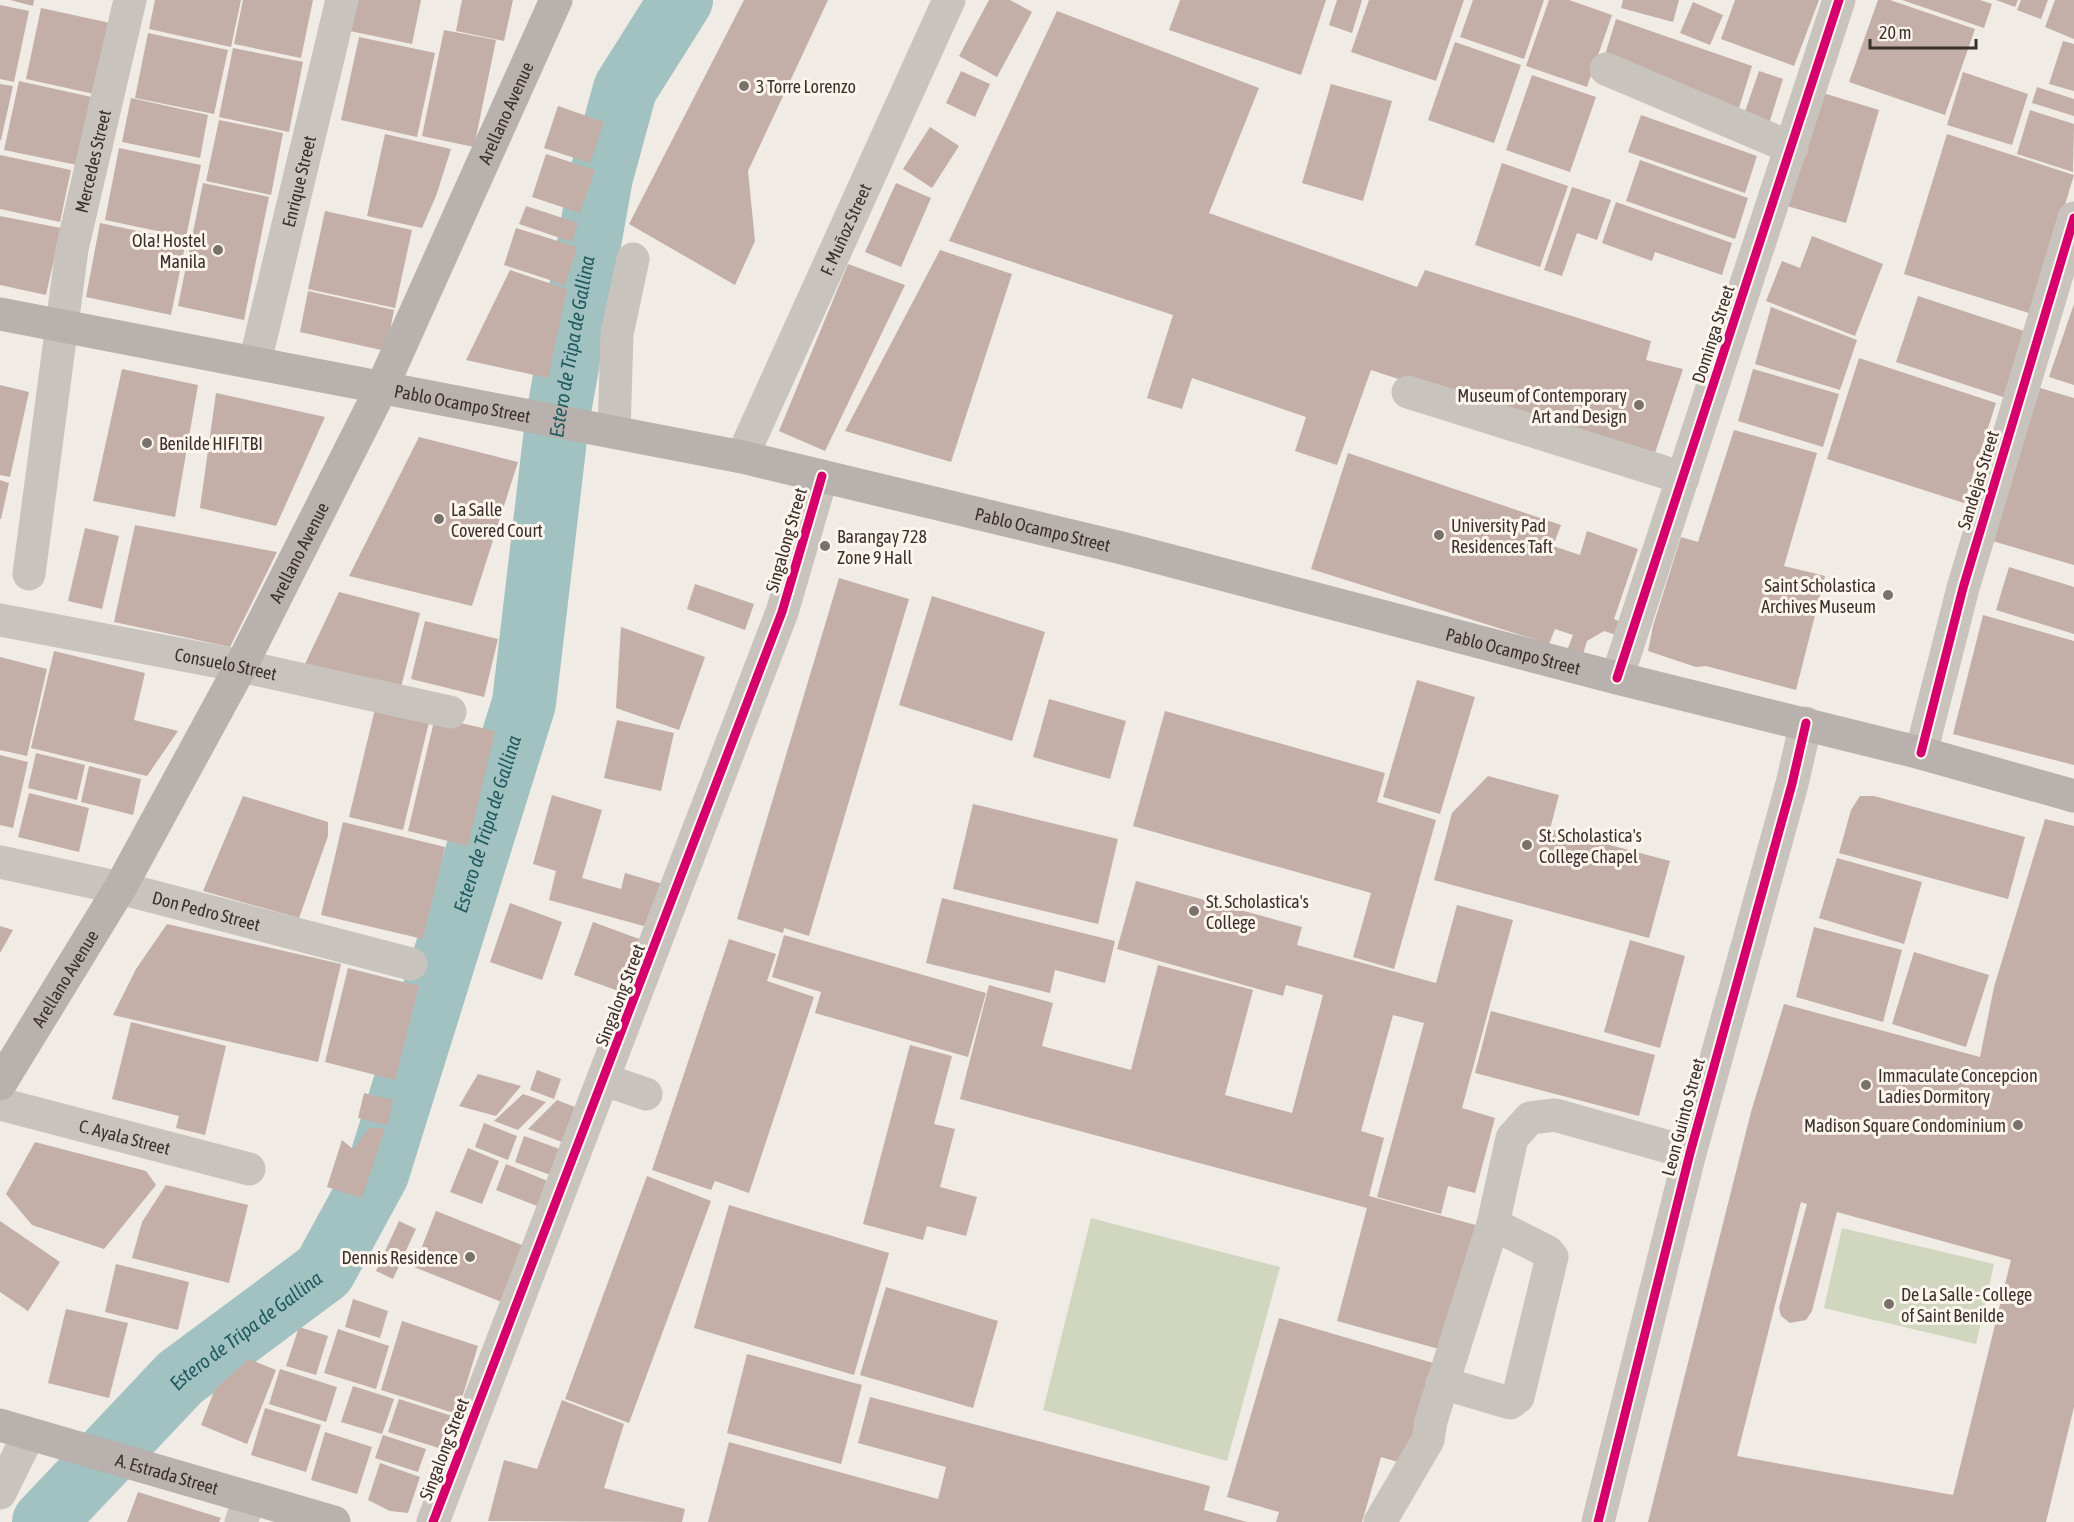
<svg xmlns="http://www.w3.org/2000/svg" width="2074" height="1522" viewBox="0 0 2074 1522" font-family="'Asap Condensed',sans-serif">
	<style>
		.park { fill: #d1d6bf }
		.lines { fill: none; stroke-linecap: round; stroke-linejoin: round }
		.river { stroke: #a1c2c1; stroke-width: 64 }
		.building { fill: #c3afa7; fill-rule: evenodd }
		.minor { stroke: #c9c3be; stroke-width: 33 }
		.major { stroke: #b8b1ad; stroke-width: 33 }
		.cycleway-casing { stroke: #fbf5ee; stroke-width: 13 }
		.cycleway { stroke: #d6006c; stroke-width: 9 }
		.poi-dot { fill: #7a716c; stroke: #fbf5ee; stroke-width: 2 }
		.labels { text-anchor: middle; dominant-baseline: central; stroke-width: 6; stroke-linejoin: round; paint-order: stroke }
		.poi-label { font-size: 18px; fill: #3b302b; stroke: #fbf5ee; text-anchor: start }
		.street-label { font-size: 18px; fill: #3b302b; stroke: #fbf5ee }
		.water-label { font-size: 20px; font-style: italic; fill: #1f5a5e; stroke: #fbf5ee }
	</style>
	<rect width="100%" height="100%" fill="#f0ebe5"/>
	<g class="park">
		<path d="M1091,1218L1280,1267L1227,1461L1043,1410Z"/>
		<path d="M1842,1228L1994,1264L1976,1344L1824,1308Z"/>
	</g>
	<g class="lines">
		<path class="river" id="s1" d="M44,1522L180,1378L324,1271L377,1174L524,703L557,422L601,177L625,89L681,0"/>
	</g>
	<g class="building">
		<path d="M10,0H34L33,6Z"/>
		<path d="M155,0H241L231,47L149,29Z"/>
		<path d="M243,0H313L301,58L234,44Z"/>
		<path d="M357,0H421L412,44L350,31Z"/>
		<path d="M462,0H513L504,41L456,31Z"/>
		<path d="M744,0H828L748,171L755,241L735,285L629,224Z"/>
		<path d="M989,0H1010L1032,12L997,77L959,56Z"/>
		<path d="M1180,0H1326L1301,75L1169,30Z"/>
		<path d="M1337,0H1362L1352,33L1329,25Z"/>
		<path d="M1369,0H1464L1436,81L1351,52Z"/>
		<path d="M1473,0H1544L1524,59L1460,37Z"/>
		<path d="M1549,0H1569L1612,15L1587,87L1526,66Z"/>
		<path d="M1623,0H1679L1673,22L1621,8Z"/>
		<path d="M1735,0H1819L1794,66L1721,39Z"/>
		<path d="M1878,0H1890L1975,29L1945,115L1849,82Z"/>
		<path d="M1902,0H1980L1992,4L1984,28Z"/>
		<path d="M1996,0H2018L2015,7Z"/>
		<path d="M2021,0H2048L2041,19L2017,10Z"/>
		<path d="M2055,0H2074V39L2045,27Z"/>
		<path d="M1693,2L1723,15L1710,45L1680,33Z"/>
		<path d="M0,5L29,11L14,82L0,79Z"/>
		<path d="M41,8L110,23L94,94L26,79Z"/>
		<path d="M1057,11L1259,88L1209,213L1417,287L1425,270L1651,341L1646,360L1683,369L1652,462L1371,370L1337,465L1295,451L1306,417L1192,378L1182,409L1147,398L1173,315L949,241Z"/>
		<path d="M1616,19L1752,66L1735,121L1602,65Z"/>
		<path d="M444,30L496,40L474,147L422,136Z"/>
		<path d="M148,33L228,50L214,114L135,98Z"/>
		<path d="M359,37L435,53L417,137L341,120Z"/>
		<path d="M2063,41L2074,44V91L2049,84Z"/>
		<path d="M1455,42L1521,65L1494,143L1428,120Z"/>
		<path d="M233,48L303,62L289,132L219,117Z"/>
		<path d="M961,71L990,84L975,117L946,103Z"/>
		<path d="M1759,71L1783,79L1766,133L1741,123Z"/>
		<path d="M1963,72L2028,94L2012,145L1947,125Z"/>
		<path d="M1532,75L1596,97L1570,172L1506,150Z"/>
		<path d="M19,81L96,98L82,166L4,150Z"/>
		<path d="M0,84L13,86L1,140H0Z"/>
		<path d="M1331,84L1392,101L1363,201L1302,183Z"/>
		<path d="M2037,87L2074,99V116L2032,103Z"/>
		<path d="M1820,92L1879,110L1846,223L1787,206Z"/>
		<path d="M131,98L208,115L200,158L122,142Z"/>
		<path d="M558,106L604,122L590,163L544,148Z"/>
		<path d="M2030,110L2074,124L2073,172L2017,154Z"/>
		<path d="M1641,115L1757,156L1745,193L1628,152Z"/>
		<path d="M219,120L283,133L271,195L206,181Z"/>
		<path d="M930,127L959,146L932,188L903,169Z"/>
		<path d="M385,134L451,149L436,196L422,228L367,216Z"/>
		<path d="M1947,134L2074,175L2032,314L1904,274Z"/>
		<path d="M119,148L201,165L186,237L105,220Z"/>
		<path d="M546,154L595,170L580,213L532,197Z"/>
		<path d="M0,155L71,170L60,222L0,209Z"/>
		<path d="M1640,160L1748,198L1735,239L1626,201Z"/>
		<path d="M1502,163L1568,186L1540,267L1475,245Z"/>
		<path d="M203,183L269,197L244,320L178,306Z"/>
		<path d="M896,183L931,198L901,267L865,252Z"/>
		<path d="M1572,187L1611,200L1597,240L1577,233L1562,276L1544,270Z"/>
		<path d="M1616,202L1732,243L1722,275L1655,252L1652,261L1602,243Z"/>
		<path d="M526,206L578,223L572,242L519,224Z"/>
		<path d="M325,211L412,230L395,308L308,289Z"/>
		<path d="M0,216L61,228L46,295L0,285Z"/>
		<path d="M100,223L186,241L171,315L86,297Z"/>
		<path d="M516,228L577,247L565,285L504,265Z"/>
		<path d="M1812,236L1883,264L1855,336L1766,301L1782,261L1800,268Z"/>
		<path d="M940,250L1012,274L951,462L845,431Z"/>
		<path d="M848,264L905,285L825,451L779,431Z"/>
		<path d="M510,270L567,289L548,378L466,360Z"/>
		<path d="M308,291L394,310L386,351L300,332Z"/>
		<path d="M1918,296L2027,332L2006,398L1896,362Z"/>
		<path d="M2074,304V385L2049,377Z"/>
		<path d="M1771,307L1857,340L1840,390L1755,364Z"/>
		<path d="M1859,358L1996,403L1964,503L1827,459Z"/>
		<path d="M122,369L198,385L175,517L93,501Z"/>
		<path d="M1753,369L1839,394L1823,447L1738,421Z"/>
		<path d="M0,385L29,392L10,477L0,475Z"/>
		<path d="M2040,388L2074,398V565L1989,540Z"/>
		<path d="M216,393L325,417L276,526L200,508Z"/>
		<path d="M1734,430L1817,453L1784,566L1825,576L1796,690L1706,666L1696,667L1648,651L1653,626L1681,537L1698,542Z"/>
		<path d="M419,437L518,462L472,606L349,576Z"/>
		<path d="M1348,453L1561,525L1553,546L1580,555L1587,531L1638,549L1614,619L1621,622L1616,635L1604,631L1587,641L1583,654L1568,648L1573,635L1555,629L1549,644L1311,569Z"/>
		<path d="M0,480L9,483L1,519H0Z"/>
		<path d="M135,525L277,552L230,647L114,622Z"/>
		<path d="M85,528L119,536L102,609L68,601Z"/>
		<path d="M2009,567L2074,587V634L1996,610Z"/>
		<path d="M839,578L909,599L809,936L784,928L783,933L737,919Z"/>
		<path d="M695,584L754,604L745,630L687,609Z"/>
		<path d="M339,592L420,613L400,691L304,666Z"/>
		<path d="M932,596L1045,632L1012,741L899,705Z"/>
		<path d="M1983,615L2074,641V765L1953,734Z"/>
		<path d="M425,621L498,639L484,697L411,679Z"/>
		<path d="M621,627L705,657L679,730L616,708Z"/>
		<path d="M54,651L145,673L134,720L178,731L147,776L31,748Z"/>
		<path d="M0,657L47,669L27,756L0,750Z"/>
		<path d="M1417,680L1475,697L1440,814L1383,797Z"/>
		<path d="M1049,699L1126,721L1110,779L1033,757Z"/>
		<path d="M376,705L430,718L403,830L349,817Z"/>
		<path d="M1165,711L1385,773L1377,802L1436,820L1394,969L1353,957L1371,893L1133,826Z"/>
		<path d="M435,717L495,731L468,846L408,831Z"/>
		<path d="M617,720L674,733L661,791L604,778Z"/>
		<path d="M36,753L85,765L77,800L28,788Z"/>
		<path d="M0,755L28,762L13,828L0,825Z"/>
		<path d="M89,766L141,779L133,815L81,802Z"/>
		<path d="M1488,776L1559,795L1550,829L1670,861L1649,938L1434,880L1452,813Z"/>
		<path d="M29,793L89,808L79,852L18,837Z"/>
		<path d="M552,795L602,810L582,878L621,889L625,873L663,884L651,928L549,900L556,871L533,864Z"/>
		<path d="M243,796L328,822V836L299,918L203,891Z"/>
		<path d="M1860,796H1874L2025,837L2008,899L1839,853L1851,810Z"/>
		<path d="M973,804L1118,839L1098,924L953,889Z"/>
		<path d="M2045,819L2074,826V1407L2046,1522H1648L1751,1112L1784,1004L1980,1057L1994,987ZM1801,1202L1807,1204L1779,1308L1781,1316L1790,1323L1806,1320L1812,1311L1837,1212L2011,1260L1953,1495L1737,1456Z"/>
		<path d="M343,822L445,847L423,939L321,915Z"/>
		<path d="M1837,858L1922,882L1904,944L1819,918Z"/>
		<path d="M1136,881L1302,927L1297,945L1436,983L1457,905L1513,920L1462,1108L1495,1118L1475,1193L1448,1186L1441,1214L1377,1197L1424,1023L1393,1015L1361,1131L1384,1138L1369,1196L1483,1227L1450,1352L1337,1321L1367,1208L960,1099L989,985L1053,1003L1042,1046L1131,1070L1158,965L1253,990L1225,1095L1292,1113L1323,995L1286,985L1283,996L1117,949Z"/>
		<path d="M942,898L1115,941L1105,983L1055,970L1050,993L926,963Z"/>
		<path d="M510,903L562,922L542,980L490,962Z"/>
		<path d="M593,922L642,940L624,993L574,975Z"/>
		<path d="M167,924L341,964L318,1062L113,1015L136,969Z"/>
		<path d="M0,926L13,930L0,953Z"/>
		<path d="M1814,927L1902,950L1883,1022L1796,997Z"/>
		<path d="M784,935L986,993L968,1057L815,1013L821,992L772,977Z"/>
		<path d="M729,939L776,954L767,981L814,997L749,1193L715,1181L711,1190L652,1170Z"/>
		<path d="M1630,940L1685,956L1660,1048L1604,1032Z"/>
		<path d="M1914,952L1989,975L1966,1047L1892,1024Z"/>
		<path d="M348,968L419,986L395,1080L325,1062Z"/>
		<path d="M1491,1011L1655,1055L1639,1116L1475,1073Z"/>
		<path d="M131,1022L226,1046L205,1135L176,1128L179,1116L112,1099Z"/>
		<path d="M910,1045L952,1056L934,1124L955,1129L940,1187L977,1197L966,1236L927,1226L923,1240L863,1224Z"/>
		<path d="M537,1070L561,1079L554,1099L530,1090Z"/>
		<path d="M478,1074L521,1086L496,1116L459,1106Z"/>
		<path d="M364,1093L393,1100L387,1125L358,1118Z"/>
		<path d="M523,1094L546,1102L518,1130L494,1121Z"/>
		<path d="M557,1100L580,1109L567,1144L528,1129Z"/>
		<path d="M484,1123L517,1136L508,1160L475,1147Z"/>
		<path d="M369,1128H385L362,1198L327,1187L342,1140L353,1149Z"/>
		<path d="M524,1136L565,1151L556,1177L515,1162Z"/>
		<path d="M35,1142L146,1171L156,1185L104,1249L32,1225L6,1194Z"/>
		<path d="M468,1148L499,1161L482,1204L450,1192Z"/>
		<path d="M506,1164L550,1182L540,1207L496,1190Z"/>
		<path d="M647,1176L711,1201L629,1423L565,1399Z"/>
		<path d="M166,1185L248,1205L229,1283L132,1258L142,1222Z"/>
		<path d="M729,1205L889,1253L854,1375L694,1328Z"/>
		<path d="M436,1211L527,1247L504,1303L414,1267Z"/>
		<path d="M0,1221L60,1262L28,1311L0,1292Z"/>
		<path d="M399,1221L416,1229L393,1279L376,1271Z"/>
		<path d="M116,1264L189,1282L178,1330L105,1312Z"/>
		<path d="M886,1287L998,1321L973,1408L860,1375Z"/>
		<path d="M353,1299L388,1311L380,1338L345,1327Z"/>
		<path d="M66,1309L128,1323L109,1398L48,1383Z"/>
		<path d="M1279,1318L1440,1365L1411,1466L1381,1457L1362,1522H1276L1279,1512L1227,1497Z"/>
		<path d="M402,1321L478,1346L457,1414L381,1390Z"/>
		<path d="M299,1327L328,1336L316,1375L286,1366Z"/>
		<path d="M338,1329L389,1346L376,1389L324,1373Z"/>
		<path d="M747,1354L862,1385L841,1464L727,1433Z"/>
		<path d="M249,1359L276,1370L247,1444L201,1425L215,1389Z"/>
		<path d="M280,1369L337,1387L326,1422L269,1404Z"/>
		<path d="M353,1386L394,1399L382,1434L341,1422Z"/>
		<path d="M870,1397L1210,1486L1204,1510L1247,1522H708L729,1442L938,1499L946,1467L858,1443Z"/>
		<path d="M399,1399L455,1417L445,1450L388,1432Z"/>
		<path d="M562,1400L624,1424L604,1488L685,1509L682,1522L488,1521L504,1460L537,1469Z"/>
		<path d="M265,1408L321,1425L306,1472L251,1455Z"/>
		<path d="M325,1432L372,1447L357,1494L311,1480Z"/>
		<path d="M383,1435L426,1449L418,1472L375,1458Z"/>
		<path d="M380,1463L420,1477L408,1513L390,1511L368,1500Z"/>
		<path d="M138,1492L221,1518L219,1522H127Z"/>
	</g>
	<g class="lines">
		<g class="minor">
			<path d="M1606,69L1792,148"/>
			<path id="s2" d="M255,362L342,0"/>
			<path d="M1408,392L1683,478"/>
			<path d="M614,432L617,334L633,259"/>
			<path id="s3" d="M742,457L949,0"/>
			<path id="s4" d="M29,574L72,249L130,0"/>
			<path id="s5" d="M0,620L241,666L450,712"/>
			<path d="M1617,678L1839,0"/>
			<path d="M1921,753L1963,588L2074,218"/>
			<path id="s6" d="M0,862L120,888L411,964"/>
			<path d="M605,1080L646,1094"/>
			<path id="s7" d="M0,1104L249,1169"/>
			<path d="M1442,1383L1510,1403L1518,1397L1552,1257L1548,1252L1493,1224"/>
			<path d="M0,1493L29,1434"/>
			<path d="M241,1522L250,1498"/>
			<path d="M433,1522L782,612L822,476"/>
			<path d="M1380,1522L1428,1440L1431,1421L1493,1224L1512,1138L1530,1118L1555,1115L1690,1153"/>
			<path d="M1598,1522L1690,1153L1792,784L1806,723"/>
		</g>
		<g class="major">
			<path id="s8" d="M0,314L742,457L1126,549L1617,678L1921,753L2074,796"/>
			<path id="s9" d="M0,1084L120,888L241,666L382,387L556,0"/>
			<path id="s10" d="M0,1425L334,1522"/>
		</g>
		<defs>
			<g id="cycleway">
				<path d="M1617,678L1839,0"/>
				<path d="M1921,753L1963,588L2074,218"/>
				<path d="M433,1522L782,612L822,476"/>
				<path d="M1598,1522L1690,1153L1792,784L1806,723"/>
			</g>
		</defs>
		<use href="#cycleway" class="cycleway-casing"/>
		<use href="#cycleway" class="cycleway"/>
	</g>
	<g class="poi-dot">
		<circle cx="744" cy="86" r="6"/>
		<circle cx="218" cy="250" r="6"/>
		<circle cx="1639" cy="405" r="6"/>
		<circle cx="147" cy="443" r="6"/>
		<circle cx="439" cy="519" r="6"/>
		<circle cx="1439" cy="535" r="6"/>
		<circle cx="825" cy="546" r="6"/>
		<circle cx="1888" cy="595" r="6"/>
		<circle cx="1527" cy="845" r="6"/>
		<circle cx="1194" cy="911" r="6"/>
		<circle cx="1866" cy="1085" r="6"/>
		<circle cx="2018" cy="1125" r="6"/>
		<circle cx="470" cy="1257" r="6"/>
		<circle cx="1889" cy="1304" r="6"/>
	</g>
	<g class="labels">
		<g class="poi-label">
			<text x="756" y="86">3 Torre Lorenzo</text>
			<text x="206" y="240" text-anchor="end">Ola! Hostel<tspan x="206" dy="21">Manila</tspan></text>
			<text x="1627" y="395" text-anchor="end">Museum of Contemporary<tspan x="1627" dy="21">Art and Design</tspan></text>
			<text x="159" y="443">Benilde HIFI TBI</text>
			<text x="451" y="509">La Salle<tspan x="451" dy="21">Covered Court</tspan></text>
			<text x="1451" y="525">University Pad<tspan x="1451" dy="21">Residences Taft</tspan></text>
			<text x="837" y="536">Barangay 728<tspan x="837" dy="21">Zone 9 Hall</tspan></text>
			<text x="1876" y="585" text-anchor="end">Saint Scholastica<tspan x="1876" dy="21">Archives Museum</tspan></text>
			<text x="1539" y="835">St. Scholastica's<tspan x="1539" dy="21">College Chapel</tspan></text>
			<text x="1206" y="901">St. Scholastica's<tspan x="1206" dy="21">College</tspan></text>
			<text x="1878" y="1075">Immaculate Concepcion<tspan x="1878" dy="21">Ladies Dormitory</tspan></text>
			<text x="2006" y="1125" text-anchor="end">Madison Square Condominium</text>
			<text x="458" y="1257" text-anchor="end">Dennis Residence</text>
			<text x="1901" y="1294">De La Salle - College<tspan x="1901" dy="21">of Saint Benilde</tspan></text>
		</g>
		<g class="street-label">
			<text stroke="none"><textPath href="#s9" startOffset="1096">Arellano Avenue</textPath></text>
			<text stroke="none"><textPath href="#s4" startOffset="418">Mercedes Street</textPath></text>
			<text stroke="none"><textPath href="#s2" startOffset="186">Enrique Street</textPath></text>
			<text stroke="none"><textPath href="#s3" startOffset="250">F. Muñoz Street</textPath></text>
			<text transform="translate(1713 334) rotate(-72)">Dominga Street</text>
			<text stroke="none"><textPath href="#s8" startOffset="471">Pablo Ocampo Street</textPath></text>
			<text transform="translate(1978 480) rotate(-73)">Sandejas Street</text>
			<text stroke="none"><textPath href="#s8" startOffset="1065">Pablo Ocampo Street</textPath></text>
			<text transform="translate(786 540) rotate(-74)">Singalong Street</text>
			<text stroke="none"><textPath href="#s9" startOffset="610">Arellano Avenue</textPath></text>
			<text stroke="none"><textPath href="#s8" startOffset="1551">Pablo Ocampo Street</textPath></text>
			<text stroke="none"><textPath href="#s5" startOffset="230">Consuelo Street</textPath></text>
			<text stroke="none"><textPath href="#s6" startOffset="212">Don Pedro Street</textPath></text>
			<text stroke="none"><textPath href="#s9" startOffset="124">Arellano Avenue</textPath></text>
			<text transform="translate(620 995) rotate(-69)">Singalong Street</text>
			<text transform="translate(1683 1117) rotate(-75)">Leon Guinto Street</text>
			<text stroke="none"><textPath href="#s7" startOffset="129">C. Ayala Street</textPath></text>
			<text transform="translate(444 1449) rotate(-69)">Singalong Street</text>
			<text stroke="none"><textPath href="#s10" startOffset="174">A. Estrada Street</textPath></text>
		</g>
		<g class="water-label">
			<text stroke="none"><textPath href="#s1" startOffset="1341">Estero de Tripa de Gallina</textPath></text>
			<text stroke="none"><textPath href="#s1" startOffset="855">Estero de Tripa de Gallina</textPath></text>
			<text stroke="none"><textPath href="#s1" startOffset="279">Estero de Tripa de Gallina</textPath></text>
		</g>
	</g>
	<path d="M1870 39v9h106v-9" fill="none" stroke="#3b302b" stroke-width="3"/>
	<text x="1879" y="39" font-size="18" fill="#3b302b" stroke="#fbf5ee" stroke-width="4.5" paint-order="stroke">20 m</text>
</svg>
